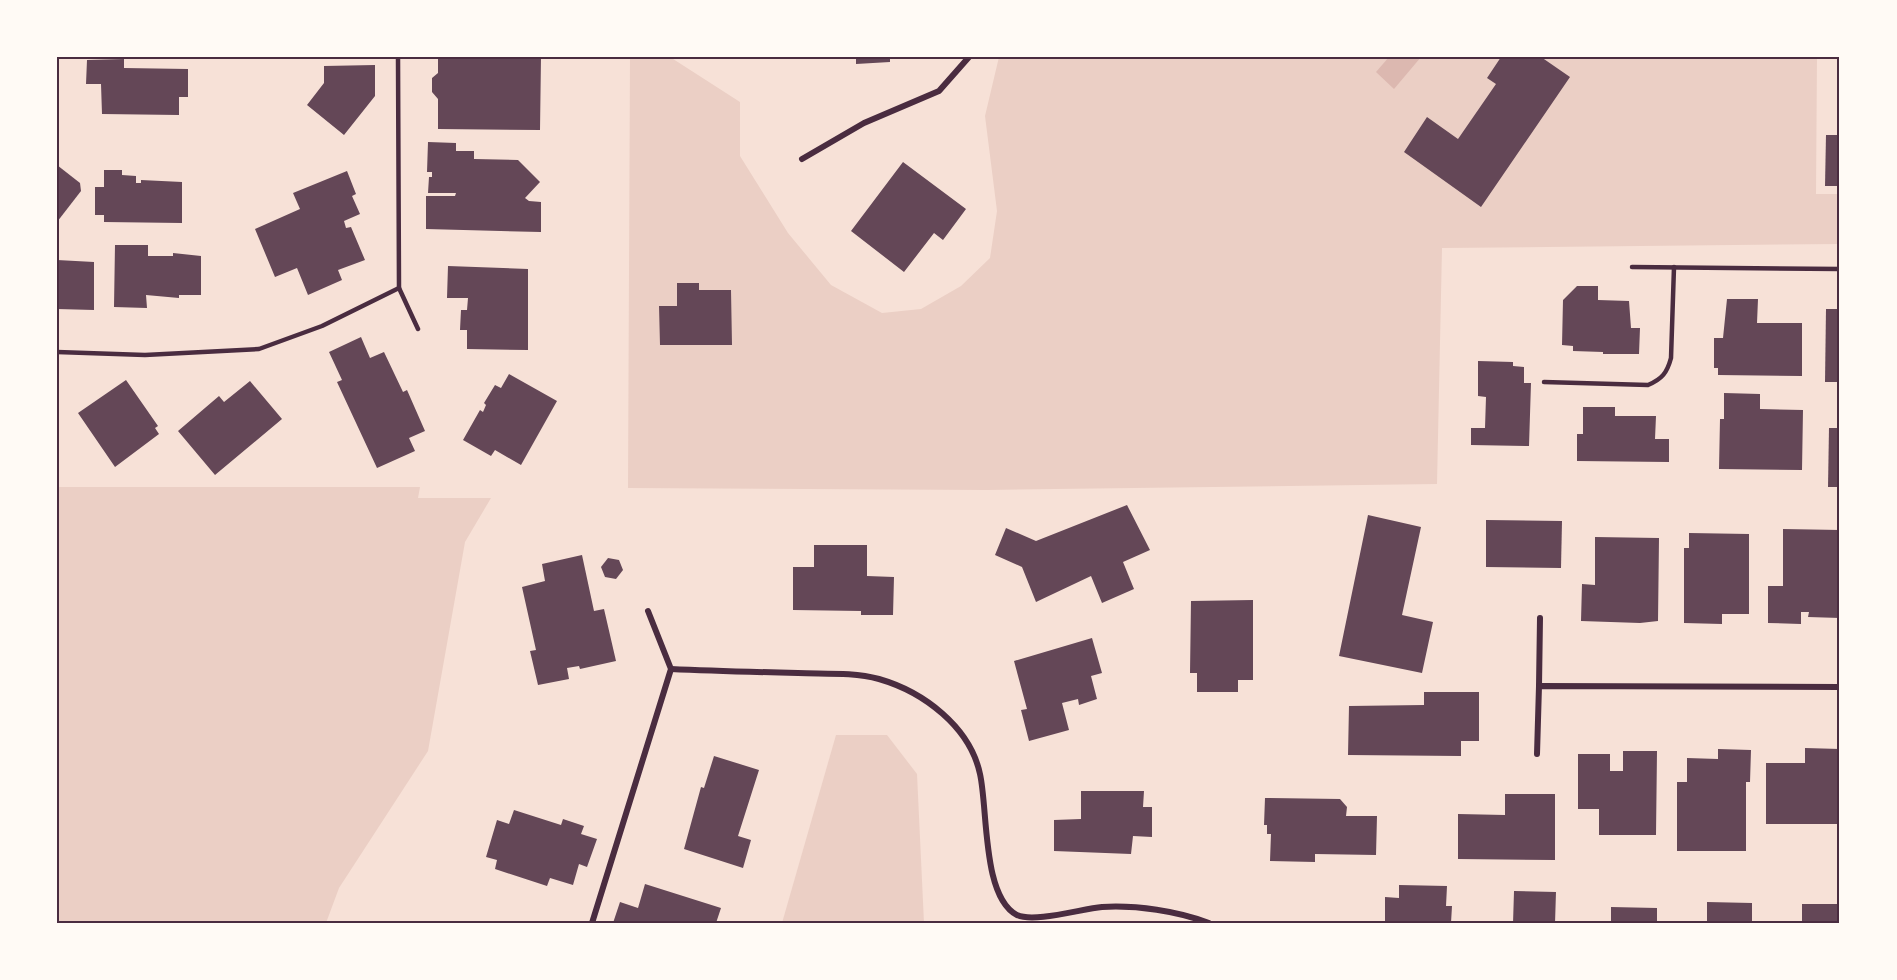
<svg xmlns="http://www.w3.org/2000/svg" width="1897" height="980" viewBox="0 0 1897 980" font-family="'Fira Sans Condensed',sans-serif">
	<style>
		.green { fill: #ebcfc5 }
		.water { fill: #dcb8b0 }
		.building { fill: #644757 }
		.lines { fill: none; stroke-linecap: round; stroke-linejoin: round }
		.service { stroke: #4a2c40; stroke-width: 4.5 }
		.minor { stroke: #4a2c40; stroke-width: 6 }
		.neatline { fill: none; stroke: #4a2c40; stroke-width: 2 }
	</style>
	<rect width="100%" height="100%" fill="#f7e1d7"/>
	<g class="green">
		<path d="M630,57H670L740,102V156L788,233L831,285L882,313L921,309L961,286L990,258L997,211L985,116L999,57H1817L1816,194H1840V244L1442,248L1437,484L987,490L628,488Z"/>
		<path d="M57,487H420L418,498H491L465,542L428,751L339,888L326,923H57Z"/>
		<path d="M836,735H887L917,774L924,923H782Z"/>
	</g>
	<path class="water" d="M1389,57H1421L1394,89L1376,72Z"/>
	<g class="building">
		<path d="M438,57H541L540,130L438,129V99L432,92V78L438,73Z"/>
		<path d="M856,57H890V62L856,64Z"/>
		<path d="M1501,57H1541L1570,77L1481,207L1404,152L1427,117L1458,139L1496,84L1487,78Z"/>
		<path d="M124,59V68L188,69V97H179V115L102,114L101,84H86L87,60Z"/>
		<path d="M375,65V96L344,135L307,105L324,83V66Z"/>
		<path d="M1826,135H1840V186H1825Z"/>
		<path d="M428,142L456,143V151H474V159L518,160L540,182L525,198L529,201L541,202V232L426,229V196H455L456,193H428L429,177H432V172H427Z"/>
		<path d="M903,162L966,209L943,240L934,233L904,272L851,231Z"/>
		<path d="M57,165L80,183L81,191L57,222Z"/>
		<path d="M104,170H122V175L136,176V183H141V180L182,182V223L104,222V215H95V187H104Z"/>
		<path d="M347,171L356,194L352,196L360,214L344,221L346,228L351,227L365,260L338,270L342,280L308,295L297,268L275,277L255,229L300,209L293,193Z"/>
		<path d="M115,245H148V256H173V253L201,256V295H179V298L146,295L147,308L114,307Z"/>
		<path d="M57,260L94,262V310L57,309Z"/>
		<path d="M448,266L528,269V350L467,349V330H460L461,310H467L468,298H447Z"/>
		<path d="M677,283H699V290H731L732,345H660L659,306H677Z"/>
		<path d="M1577,286H1598V300L1629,301L1631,328H1640L1639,354H1603V352L1573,351V346L1562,345L1563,300Z"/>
		<path d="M1727,299H1758L1757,323H1802V376L1718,375V368H1714V338H1723Z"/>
		<path d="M1826,309H1840V382H1825Z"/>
		<path d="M361,337L370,358L384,352L403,392L407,390L425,431L409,438L415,451L377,468L337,382L342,380L329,352Z"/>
		<path d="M1478,361L1513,362V366L1524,367V383H1531L1529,446L1471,445V428H1485L1486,397L1478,396Z"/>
		<path d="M509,374L557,401L521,465L495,450L491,456L463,440L480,410L483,412L486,405L484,403L495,385L501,388Z"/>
		<path d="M126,380L158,426L155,428L159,434L115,467L78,413Z"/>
		<path d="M250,381L282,419L215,475L178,431L219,396L224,402Z"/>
		<path d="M1724,393L1760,394V409L1803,410L1802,470L1719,469L1720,419H1724Z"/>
		<path d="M1583,407H1615V416H1656L1655,439H1669V462L1577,461V434H1583Z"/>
		<path d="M1829,428H1840V487H1828Z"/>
		<path d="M1127,505L1150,550L1123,562L1134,589L1102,603L1091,576L1036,602L1022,567L995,555L1006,528L1036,541Z"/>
		<path d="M1368,515L1421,527L1402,615L1433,622L1422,673L1339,656Z"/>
		<path d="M1486,520L1562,521L1561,568L1486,567Z"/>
		<path d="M1783,529L1840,530V618L1808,617L1809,612H1801V624L1768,623V586H1783Z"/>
		<path d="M1689,533L1749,534V614H1722V624L1684,623V548H1689Z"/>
		<path d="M1595,537L1659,538L1658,621L1640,623L1581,621L1582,584L1595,585Z"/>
		<path d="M814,545H867V576L894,577L893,615H861V611L793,610V567H814Z"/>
		<path d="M582,555L594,611L604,609L616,661L580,669L579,666L567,668L569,679L538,685L530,651L536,650L522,587L545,581L542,564Z"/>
		<path d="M608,558L619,560L623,570L616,579L605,577L601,567Z"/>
		<path d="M1253,600V680H1238V692H1197V673H1190L1191,601Z"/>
		<path d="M1092,638L1102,673L1091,676L1097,699L1079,705L1078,699L1062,703L1069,730L1029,741L1021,710L1027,709L1014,661Z"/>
		<path d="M1424,692H1479V741H1461V756L1348,755L1349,706L1424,705Z"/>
		<path d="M1805,748L1840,749V824H1766V763H1805Z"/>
		<path d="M1718,749L1751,750L1750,782H1746V851H1677V782H1687V758L1718,759Z"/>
		<path d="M1623,751H1657L1656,835H1599V809H1578V754H1610V771H1623Z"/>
		<path d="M714,756L759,770L738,836L751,840L743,868L684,849L701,787L704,788Z"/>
		<path d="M1081,791H1144L1143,807H1152V837L1133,836L1131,854L1054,851V820L1081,819Z"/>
		<path d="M1505,794H1555V860L1458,859V814L1505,815Z"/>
		<path d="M1265,798L1340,799L1347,807L1346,816H1377L1376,855L1315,854V862L1270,861L1271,834H1267V825H1264Z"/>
		<path d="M514,810L561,825L563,819L584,826L581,834L597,839L587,867L579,864L573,885L550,878L547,886L495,869L497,860L486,857L497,820L509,824Z"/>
		<path d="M645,884L721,908L716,923H613L620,902L638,908Z"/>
		<path d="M1399,885L1447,886L1446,906H1452L1451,923H1385V897L1399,898Z"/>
		<path d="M1514,891L1556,892L1555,923H1513Z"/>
		<path d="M1707,902L1752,903V923H1707Z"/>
		<rect x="1802" y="904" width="38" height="19"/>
		<path d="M1611,907L1657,908V923H1611Z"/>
	</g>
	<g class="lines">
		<g class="service">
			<path d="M398,57L399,288L418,329"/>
			<path d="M1632,267L1840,269"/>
			<path d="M57,352L145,355L259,349L322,326L399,288"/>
			<path d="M1544,382L1648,385C1662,379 1667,373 1671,358L1674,267"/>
		</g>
		<g class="minor">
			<path d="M802,159L864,123L939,91L969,57"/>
			<path d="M671,669C713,671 755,672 798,673C824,674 853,672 879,679C924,692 970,727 980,774C988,809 982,897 1017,915C1034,923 1081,909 1102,907C1137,905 1177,911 1209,923"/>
			<path d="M1539,686L1540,618"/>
			<path d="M1537,754L1539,686L1840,687"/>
			<path d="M592,923L671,669L648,611"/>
		</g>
	</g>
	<rect width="1897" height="980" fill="none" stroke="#fffaf5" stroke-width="117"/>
	<rect x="58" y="58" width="1780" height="864" class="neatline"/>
</svg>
